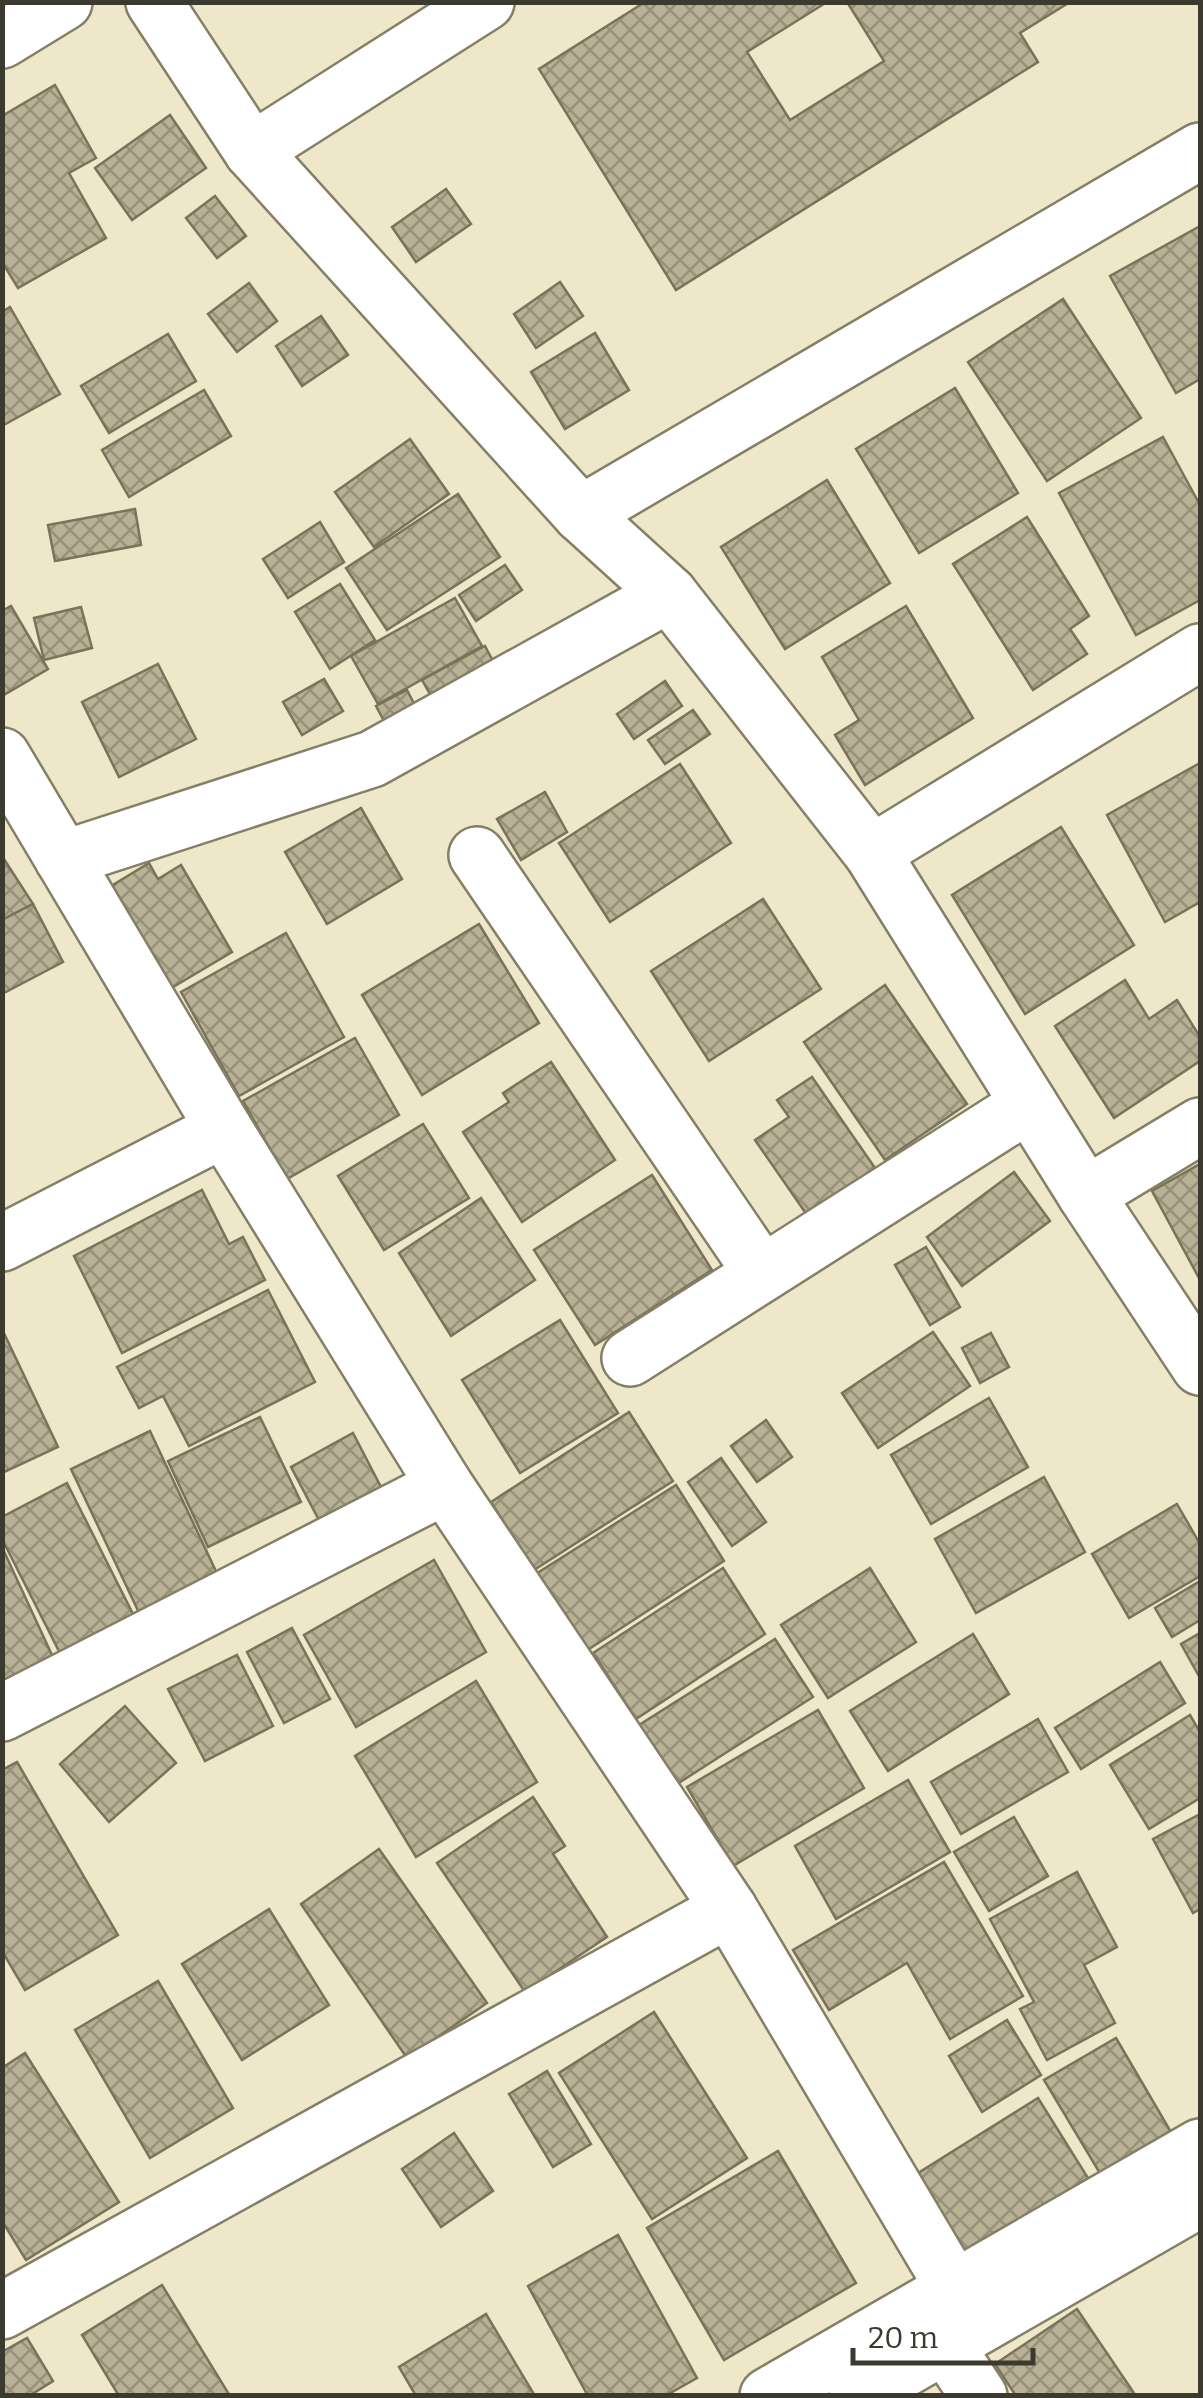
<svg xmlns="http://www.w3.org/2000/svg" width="1203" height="2398" viewBox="0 0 1203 2398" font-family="Bitter,serif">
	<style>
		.building { fill: url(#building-cross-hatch); stroke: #7a735a; stroke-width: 2.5 }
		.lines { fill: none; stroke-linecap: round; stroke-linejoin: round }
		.minor-casing { stroke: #867f65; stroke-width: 60 }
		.minor { stroke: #fff; stroke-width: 55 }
	</style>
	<defs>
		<pattern id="building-cross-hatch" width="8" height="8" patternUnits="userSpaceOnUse" patternTransform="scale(2.5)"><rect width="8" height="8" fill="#b8b196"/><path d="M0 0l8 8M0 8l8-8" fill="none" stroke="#97917b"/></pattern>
	</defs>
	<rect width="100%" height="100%" fill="#eee7ca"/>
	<g class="building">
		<path d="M645,2H827L747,52L790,120L884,61L847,2H1070L1020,33L1038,62L676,290L539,69Z"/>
		<path d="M55,85L96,158L69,173L106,238L18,288L2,262V116Z"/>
		<path d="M170,115L206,168L132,220L95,168Z"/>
		<path d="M446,189L471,224L416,262L392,227Z"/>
		<path d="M215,196L246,236L217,258L186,218Z"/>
		<path d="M1200,226V379L1176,393L1110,276Z"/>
		<path d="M560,282L583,316L536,348L514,314Z"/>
		<path d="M249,283L277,321L237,352L208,314Z"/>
		<path d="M1063,299L1141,418L1047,481L968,362Z"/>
		<path d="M10,307L60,394L2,426V312Z"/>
		<path d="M321,316L348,355L302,386L276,346Z"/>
		<path d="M595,333L629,390L565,429L531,372Z"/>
		<path d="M168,334L196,381L109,433L81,386Z"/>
		<path d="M955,388L1018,493L919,553L856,449Z"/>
		<path d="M204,390L231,436L129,497L102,450Z"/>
		<path d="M1163,437L1200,505V600L1136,635L1059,493Z"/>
		<path d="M410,439L449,494L374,547L335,492Z"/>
		<path d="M827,480L890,583L785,649L721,547Z"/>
		<path d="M458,494L500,557L387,630L346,568Z"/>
		<path d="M135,509L141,545L55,561L48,525Z"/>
		<path d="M1027,517L1089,616L1070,629L1087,654L1033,690L953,564Z"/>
		<path d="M320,522L344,562L288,598L263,559Z"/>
		<path d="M505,565L522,590L476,621L459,595Z"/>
		<path d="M340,584L375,640L330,669L295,612Z"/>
		<path d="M455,598L482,646L378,704L351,656Z"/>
		<path d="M11,606L48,669L2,696V611Z"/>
		<path d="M906,606L973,718L865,785L835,735L859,720L822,657Z"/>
		<path d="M81,607L92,648L44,660L34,618Z"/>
		<path d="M485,646L501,676L439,710L422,680Z"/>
		<path d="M158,664L196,739L119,777L82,702Z"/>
		<path d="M324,679L343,711L302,735L283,702Z"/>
		<path d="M665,681L682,706L634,739L617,714Z"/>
		<path d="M407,690L421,717L391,734L376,706Z"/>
		<path d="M693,710L710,734L665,764L648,740Z"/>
		<path d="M1200,763V902L1165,922L1107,815Z"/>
		<path d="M680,764L731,843L610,922L559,843Z"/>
		<path d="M545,792L567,832L521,860L497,819Z"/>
		<path d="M361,808L402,879L327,924L285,852Z"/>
		<path d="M1061,827L1134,945L1025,1014L952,895Z"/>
		<path d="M2,856L33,904L2,920Z"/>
		<path d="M149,863L158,879L181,865L232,952L168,990L108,888Z"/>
		<path d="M763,899L821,989L709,1061L651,971Z"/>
		<path d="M33,904L63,962L2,994V920Z"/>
		<path d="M479,924L539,1023L422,1095L362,995Z"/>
		<path d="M286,933L344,1037L239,1096L181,992Z"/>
		<path d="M1125,980L1149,1019L1177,1000L1200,1037V1061L1114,1118L1055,1026Z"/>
		<path d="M885,985L967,1104L885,1160L804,1042Z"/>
		<path d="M355,1038L399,1115L287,1179L243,1101Z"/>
		<path d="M551,1062L615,1160L522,1222L463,1132L509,1102L503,1093Z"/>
		<path d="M812,1077L875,1168L807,1215L755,1140L789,1117L777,1100Z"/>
		<path d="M423,1124L469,1198L384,1250L338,1176Z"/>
		<path d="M1200,1164V1280L1152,1191Z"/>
		<path d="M1014,1172L1050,1221L962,1286L927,1237Z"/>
		<path d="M652,1175L712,1270L595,1345L534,1250Z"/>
		<path d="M202,1190L229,1244L243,1237L265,1280L122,1353L74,1256Z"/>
		<path d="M481,1198L535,1280L451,1336L399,1253Z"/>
		<path d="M926,1247L960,1307L930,1325L895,1265Z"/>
		<path d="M268,1290L315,1382L189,1446L163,1396L139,1408L117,1367Z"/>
		<path d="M560,1320L618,1413L520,1473L462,1380Z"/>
		<path d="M2,1329L58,1447L2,1473Z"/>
		<path d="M933,1332L970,1386L878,1448L842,1393Z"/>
		<path d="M991,1333L1009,1367L980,1383L962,1348Z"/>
		<path d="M989,1398L1028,1467L931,1524L891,1455Z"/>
		<path d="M629,1412L673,1481L534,1570L491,1502Z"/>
		<path d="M260,1417L301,1502L208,1547L168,1461Z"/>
		<path d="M766,1420L792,1457L757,1482L731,1446Z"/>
		<path d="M150,1431L221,1582L142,1619L71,1469Z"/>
		<path d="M353,1433L382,1489L320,1522L291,1467Z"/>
		<path d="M721,1458L766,1522L732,1546L688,1482Z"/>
		<path d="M1044,1477L1085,1552L976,1613L935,1539Z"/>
		<path d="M67,1483L137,1622L63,1659L2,1539V1517Z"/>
		<path d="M676,1485L724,1561L586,1651L536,1574Z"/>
		<path d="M1177,1504L1200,1544V1576L1129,1618L1092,1554Z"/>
		<path d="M2,1547L57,1666L2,1691Z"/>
		<path d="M434,1560L486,1652L356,1727L304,1635Z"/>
		<path d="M723,1568L765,1634L636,1719L593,1653Z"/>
		<path d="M870,1568L916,1642L828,1698L781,1625Z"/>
		<path d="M1200,1581V1620L1172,1637L1155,1608Z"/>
		<path d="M292,1628L330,1699L284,1723L247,1652Z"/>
		<path d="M1200,1633V1678L1181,1644Z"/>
		<path d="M973,1634L1009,1694L888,1771L850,1711Z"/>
		<path d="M775,1639L813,1697L674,1786L636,1727Z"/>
		<path d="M237,1655L273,1726L205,1761L168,1689Z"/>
		<path d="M1160,1662L1185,1703L1081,1769L1055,1728Z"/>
		<path d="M476,1681L537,1782L416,1857L355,1756Z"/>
		<path d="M125,1706L176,1763L109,1822L60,1764Z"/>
		<path d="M818,1710L864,1788L733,1866L687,1787Z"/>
		<path d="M1190,1715L1200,1732V1798L1149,1829L1110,1765Z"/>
		<path d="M1038,1719L1068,1772L961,1834L931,1782Z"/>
		<path d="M17,1762L118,1935L25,1990L2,1951V1770Z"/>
		<path d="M908,1780L950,1852L836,1919L795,1846Z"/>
		<path d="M533,1797L565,1846L553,1854L607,1937L525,1992L437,1863Z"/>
		<path d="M1200,1814V1909L1193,1913L1153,1839Z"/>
		<path d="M1014,1817L1048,1876L989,1911L954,1852Z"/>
		<path d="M379,1849L487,2003L407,2058L301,1904Z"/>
		<path d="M944,1862L1023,1996L950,2039L907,1963L829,2010L793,1950Z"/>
		<path d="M1077,1872L1117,1947L1084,1965L1115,2023L1047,2060L1020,2009L1034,2002L990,1919Z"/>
		<path d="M269,1909L329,2005L242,2060L182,1964Z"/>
		<path d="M158,1981L233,2108L150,2158L75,2030Z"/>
		<path d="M654,2012L747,2158L652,2219L559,2073Z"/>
		<path d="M1007,2020L1041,2075L982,2112L949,2056Z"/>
		<path d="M1116,2038L1171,2132L1101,2175L1044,2080Z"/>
		<path d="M25,2053L119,2202L26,2260L2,2221V2068Z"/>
		<path d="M547,2071L591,2144L553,2167L509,2094Z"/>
		<path d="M1038,2098L1088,2178L965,2255L915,2175Z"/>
		<path d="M454,2133L493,2191L441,2227L402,2169Z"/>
		<path d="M778,2151L856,2283L724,2360L647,2228Z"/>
		<path d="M618,2235L697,2378L665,2396H588L528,2286Z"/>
		<path d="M162,2285L230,2396H119L82,2335Z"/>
		<path d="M1077,2309L1136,2396H1016L995,2364Z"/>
		<path d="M486,2314L535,2396H416L399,2367Z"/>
		<path d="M27,2338L53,2381L29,2396H2V2352Z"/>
	</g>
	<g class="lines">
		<defs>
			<g id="minor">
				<path d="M154,2L252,151L581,514L669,594L872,853L1086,1195L1200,1367"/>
				<path d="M2,40L64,2"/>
				<path d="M252,151L486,2"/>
				<path d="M581,514L1200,151"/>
				<path d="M2,756L224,1129L445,1486L729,1909L954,2288L945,2345L979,2396"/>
				<path d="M872,853L1200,652"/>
				<path d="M477,855L762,1273"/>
				<path d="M63,859L372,759L669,594"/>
				<path d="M1086,1195L1200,1126"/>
				<path d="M2,1243L224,1129"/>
				<path d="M630,1358L1029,1104"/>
				<path d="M2,1713L445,1486"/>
				<path d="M2,2311L729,1909"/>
				<path d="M768,2396L1200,2147"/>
				<path d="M857,2396L1200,2199"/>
			</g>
		</defs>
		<use href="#minor" class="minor-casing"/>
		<use href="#minor" class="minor"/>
	</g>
	<rect width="1203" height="2398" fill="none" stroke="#3c392e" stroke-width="10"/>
	<path d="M853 2348v15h180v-15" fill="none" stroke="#3c392e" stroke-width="5"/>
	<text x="868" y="2348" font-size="30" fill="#3c392e" stroke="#ffffff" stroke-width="8" paint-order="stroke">20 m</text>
</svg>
